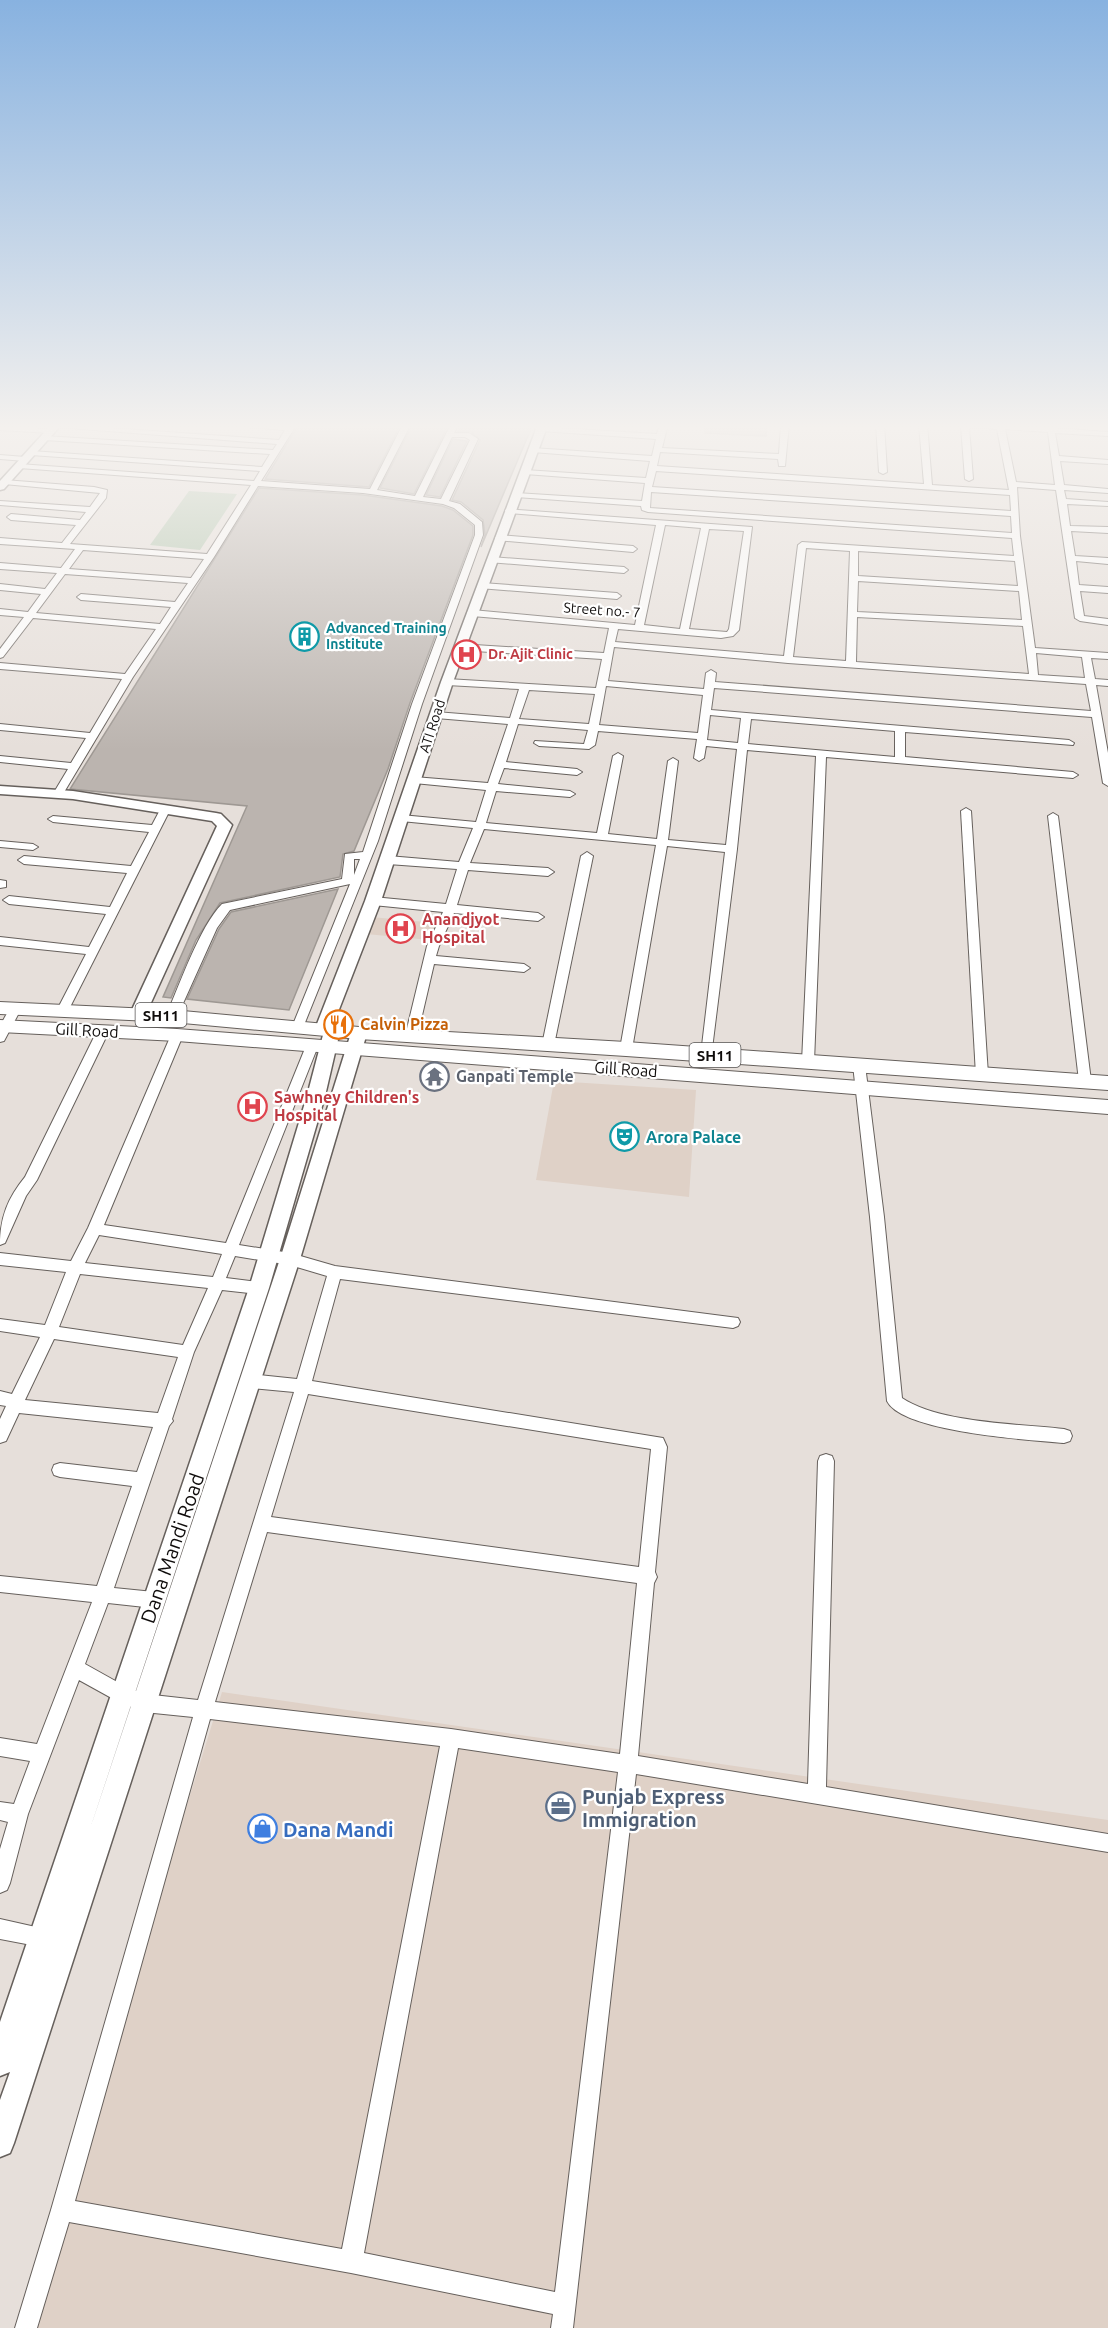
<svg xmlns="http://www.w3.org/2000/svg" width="1108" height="2328" viewBox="0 0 1108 2328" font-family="Ubuntu,sans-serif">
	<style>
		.built { fill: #dfd1c7 }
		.green { fill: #adc3aa }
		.building { fill: #bbb4af; stroke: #9e9893; stroke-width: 1.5 }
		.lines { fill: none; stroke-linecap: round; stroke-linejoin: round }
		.street-casing { stroke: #66605c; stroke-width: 2 }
		.secondary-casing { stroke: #66605c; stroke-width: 3 }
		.primary-casing { stroke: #66605c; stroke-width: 2 }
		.street { fill: #fff; fill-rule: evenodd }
		.secondary { fill: #fff; fill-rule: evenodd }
		.primary { fill: #fff; fill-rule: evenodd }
		.labels { text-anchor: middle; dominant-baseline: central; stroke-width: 4.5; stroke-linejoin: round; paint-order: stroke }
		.far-street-label { font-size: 14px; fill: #0f0c0b; stroke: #fff }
		.far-culture-label { font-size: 14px; font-weight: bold; fill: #0d838f; stroke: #fff; text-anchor: start }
		.far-health-label { font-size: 14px; font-weight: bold; fill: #be3a42; stroke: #fff; text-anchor: start }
		.shield { fill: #fff; stroke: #575554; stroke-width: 1.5 }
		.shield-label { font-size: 15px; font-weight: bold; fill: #0f0c0b }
		.health-label { font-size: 16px; font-weight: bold; fill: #be3a42; stroke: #fff; text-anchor: start }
		.food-label { font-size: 16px; font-weight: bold; fill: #c56008; stroke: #fff; text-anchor: start }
		.street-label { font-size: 16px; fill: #0f0c0b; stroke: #fff }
		.worship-label { font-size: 16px; font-weight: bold; fill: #5b616d; stroke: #fff; text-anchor: start }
		.culture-label { font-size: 16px; font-weight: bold; fill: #0d838f; stroke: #fff; text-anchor: start }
		.near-street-label { font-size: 20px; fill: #0f0c0b; stroke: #fff }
		.near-service-label { font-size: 20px; font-weight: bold; fill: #4e5e75; stroke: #fff; text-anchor: start }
		.near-shop-label { font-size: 20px; font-weight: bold; fill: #366cbe; stroke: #fff; text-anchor: start }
	</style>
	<rect width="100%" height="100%" fill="#e6dfda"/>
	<g class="built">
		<path d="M371,917L437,923L430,940L366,934Z"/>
		<path d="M554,1081L696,1090L689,1197L536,1180Z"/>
		<path d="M222,1692L1108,1820V2328H25Z"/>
	</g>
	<path class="green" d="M189,491L237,494L200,550L150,545Z"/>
	<g class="building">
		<path d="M299,424H401L369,487L265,479Z"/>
		<path d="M413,424H449L414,494L380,488Z"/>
		<path d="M461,424H533L481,547L485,535L483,520L461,502L452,500L480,440L470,431H458Z"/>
		<path d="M705,424H767L766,436L705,433Z"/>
		<path d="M453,439L467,441L440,497L426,495Z"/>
		<path d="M259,488L363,495L442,506L453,510L473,526V535L410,703L388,769L354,851L343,854L340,877L220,903L196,940L171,998L163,997L247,806L70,789Z"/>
		<path d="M338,889L289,1010L187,999L219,929L231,912Z"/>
	</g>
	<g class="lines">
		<defs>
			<g id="street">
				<path d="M53,424L279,440L285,430L233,426L229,424L288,426L297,424L261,481L370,489L403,424H411L377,490L415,496L451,424H459L454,433H469L478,439L449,501L460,504L482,522L483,535L422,704L378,841L302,1030H294L292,1027L350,884L230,910L217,928L176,1019L172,1020L166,1016C179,986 200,926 222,904L342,879L345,854L363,852L412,704L475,535V525L454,508L443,504L363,493L258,486L214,557L133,677L63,794L58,797L53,794L68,769L0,762V756L71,763L86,738L0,730V724L90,733L122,679L0,669V663L125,674L156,629L33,618L3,657L0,658V649L24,617L0,615V609L28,612L41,594L0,590V584L45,589L57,573L0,569V563L61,568L75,549L0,544V538L62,543L76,525L11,520L7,517L11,514L80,520L86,512L0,505V501L90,507L100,493L4,484L0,482L4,480L94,487L107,490L106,498L70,544L207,554L251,485L19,468L15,466L19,464L254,481L260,471L31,455L27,453L31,451L262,467L270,454L44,440L40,438L44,436L273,450L277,444L56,427ZM452,437H465L470,440L441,499L423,497ZM83,550L204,559L191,578L69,569ZM65,574L188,583L175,602L81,594L77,597L81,600L171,607L160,624L36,613ZM354,859H360L354,875Z"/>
				<path d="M660,424H668L662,448L779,454L781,424H789L785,466H779L778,459L660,452L657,466L924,484L919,424H927L932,485L1009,490L997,429L969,427L973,479L969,481L965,479L961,426L956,424H1000L1108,432V436L1055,433L1059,456L1108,460V464L1060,461L1064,485L1108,489V493L1064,490L1066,499L1108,502V506L1067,504L1070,526L1108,527V533L1071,531L1075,556L1108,558V564L1076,561L1079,585L1108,587V593L1080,591L1084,616L1108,619V625L1080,621L1075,618L1056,490L1017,487L1020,536L1035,648L1108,653V659L1091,658L1095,679L1108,680V686L1096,685L1108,753V786L1103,783L1092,717L714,688L711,710L1069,740L1074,743L1073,745L905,732V757L1073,772L1078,775L1073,778L826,757L814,1062L812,1065H804L802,1062L816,756L747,750L737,849L711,1057L707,1059L701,1054L725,852L667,846L632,1049L626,1054L620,1049L656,845L484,829L470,863L548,868L554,872L548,876L468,870L457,905L538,913L544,917L538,921L454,913L439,946L436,956L524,964L530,968L524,972L434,964L417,1037L411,1041L407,1040L405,1037L427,946L443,912L373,905L367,901L373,897L446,904L457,869L388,864L382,860L388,856L459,862L473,828L401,821L396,818L401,815L476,822L486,790L414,783L409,780L414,777L488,783L508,724L436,718L431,715L436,712L510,718L519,689L447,685L442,682L447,679L596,688L602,659L459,650L454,647L459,644L604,653L609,628L472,616L467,613L472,610L635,625L656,525L509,513L505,511L506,509L752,527L739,630L733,636L721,638L618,629L615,642L784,656L798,545L802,542L1014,556L1012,538L648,512L642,510L641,506L516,497L512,495L516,493L642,501L645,483L525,474L521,472L525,470L646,478L650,461L532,452L528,450L532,448L652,456L656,439L541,431L537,429L541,427L657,434ZM1005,429L1048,432L1055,485L1016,482ZM656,471L1010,495L1011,511L652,487ZM651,492L1011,516L1012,533L650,508ZM665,525L701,528L680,629L644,625ZM709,529L744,531L729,629L727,632L689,629ZM806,548L850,551L846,661L793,657ZM858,551L1015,561L1018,586L858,576ZM858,581L1019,591L1022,620L857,612ZM857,617L1023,626L1029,674L856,662ZM614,647L788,663L1086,684L1091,711L715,682L716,673L711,670L706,673L704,689L608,681ZM1036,653L1082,657L1085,678L1038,675ZM606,686L703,695L698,733L599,725ZM529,690L595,694L589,724L519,719ZM710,715L741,718L738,743L707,740ZM751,719L895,731V757L748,744ZM518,724L588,730L584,744L535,741L534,743L539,746L589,749L595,745L598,731L697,739L694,758L699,761L704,758L706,746L737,749L726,845L668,840L678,761L673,758L668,761L657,839L608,834L623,756L618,753L613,756L597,833L486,823L496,791L570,797L575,794L570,791L498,784L504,768L577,775L582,772L577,769L506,762Z"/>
				<path d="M876,424H884L887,472L883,474L879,472Z"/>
				<path d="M0,426L50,429L54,431L50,433L0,430Z"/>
				<path d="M0,455L25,457L29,459L25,461L0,459Z"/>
				<path d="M499,535L633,546L637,549L633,552L496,540L495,538Z"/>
				<path d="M491,557L624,567L628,570L624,573L488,562V558Z"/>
				<path d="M482,583L617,593L621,596L617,599L479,588L478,586Z"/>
				<path d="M165,807L170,810L67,1013H59L57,1010L86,954L0,945V937L89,947L106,914L9,904L3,900L9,896L110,907L127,873L24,864L18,860L24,856L131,866L149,832L53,822L48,819L53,816L152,825L161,808Z"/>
				<path d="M966,808L971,811L988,1075L982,1080L976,1075L961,811Z"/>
				<path d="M1053,813L1058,816L1091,1081L1085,1086L1079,1081L1048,816Z"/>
				<path d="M0,841L33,844L38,847L33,850L0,847Z"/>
				<path d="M587,852L593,856L554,1045L548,1050L542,1045L581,856Z"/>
				<path d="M0,880L6,881V887L0,888Z"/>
				<path d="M15,1005L21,1009L4,1041L0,1042V1026L11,1006Z"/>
				<path d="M103,1027L109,1031L37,1180L26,1196L5,1243L0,1245C0,1217 8,1198 25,1177L97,1031Z"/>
				<path d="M177,1031L183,1035L104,1225L226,1243L306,1046L312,1041L318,1046L239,1245L290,1253L335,1266L738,1318L740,1322L738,1326L733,1328L340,1279L312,1381L663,1438L667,1447L655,1572L657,1577L654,1583L638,1756L808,1784L818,1461L820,1456L826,1454L832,1456L834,1461L826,1787L1108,1834V1852L636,1774L573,2328H551L553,2314L351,2273L69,2222L37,2328H15L51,2210L193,1717L144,1712L117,1701L79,1680L28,1814L10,1883L7,1890L0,1893V1849L8,1822L0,1820V1802L14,1804L30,1761L0,1756V1738L37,1744L92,1602L0,1592V1576L97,1586L132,1486L60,1477L54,1475L52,1470L54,1465L60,1463L137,1472L153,1427L19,1413L6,1441L0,1443V1419L6,1406L0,1405V1391L12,1394L40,1337L0,1331V1319L45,1325L66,1272L0,1265V1253L71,1261L88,1228L171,1035ZM99,1235L222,1254L213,1277L85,1263ZM235,1256L290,1265L327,1276L297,1379L250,1374L245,1376L242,1381L245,1386L250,1388L294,1392L198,1700L144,1694L128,1688L85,1664L108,1603L154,1608L160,1606L162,1600L160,1594L154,1592L114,1588L169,1426L173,1421L172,1419L194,1352L222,1290L259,1294L264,1292L266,1288L264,1284L259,1282L226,1278ZM80,1274L208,1288L183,1345L59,1327ZM54,1339L178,1357L158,1413L25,1400ZM308,1394L651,1449L639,1567L271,1517ZM267,1532L637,1583L620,1754L451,1729L215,1702ZM210,1719L440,1746L342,2249L75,2201ZM458,1748L618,1772L555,2292L364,2253Z"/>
				<path d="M859,1060L865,1065L884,1217L902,1398C939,1423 1019,1424 1064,1429L1070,1431L1072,1436L1070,1441L1064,1443C1030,1440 902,1432 887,1401L870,1217L853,1065Z"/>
				<path d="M0,1919L49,1930L52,1937L49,1944L42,1947L0,1939Z"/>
			</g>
			<g id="secondary">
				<path d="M52,424H62L4,489L0,490V481Z"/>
				<path d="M538,424H548L453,682L381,901L333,1025L338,1027L340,1031L325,1096L269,1288L91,1826L280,1259L351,1033L353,1029H365L367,1033L300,1259L14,2143L10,2153L0,2157V2100L10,2072L0,2076V2022L249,1288L307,1096L323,1035L317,1033L315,1029L365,901L441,682Z"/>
				<path d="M0,786L73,791L216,813L221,814L232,825L144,1018H132L130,1014L217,826L212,821L73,799L0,794Z"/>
			</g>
			<g id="primary">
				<path d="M0,1002L172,1010L359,1027L626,1042L1108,1076V1090L626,1056L359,1039L172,1022L0,1014Z"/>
				<path d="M0,1020L177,1029L1108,1100V1114L177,1041L0,1032Z"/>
			</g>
		</defs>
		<use href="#street" class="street-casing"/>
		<use href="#secondary" class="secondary-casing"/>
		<use href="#primary" class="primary-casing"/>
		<use href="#street" class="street"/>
		<use href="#secondary" class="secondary"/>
		<use href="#primary" class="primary"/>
	</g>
	<linearGradient id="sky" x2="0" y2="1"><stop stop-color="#88b2e0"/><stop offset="0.57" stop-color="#f4f1ee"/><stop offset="1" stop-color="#f4f1ee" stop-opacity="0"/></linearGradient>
	<rect width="1108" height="750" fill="url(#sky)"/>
	<defs>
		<symbol id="building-ring" viewBox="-11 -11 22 22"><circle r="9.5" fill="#fff" stroke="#0f9aa8" stroke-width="1.5"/><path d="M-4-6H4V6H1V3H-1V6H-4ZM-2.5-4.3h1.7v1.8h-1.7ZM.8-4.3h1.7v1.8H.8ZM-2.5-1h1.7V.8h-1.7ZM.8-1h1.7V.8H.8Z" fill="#0f9aa8"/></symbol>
		<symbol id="hospital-ring" viewBox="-11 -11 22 22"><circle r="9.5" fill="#fff" stroke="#e0444e" stroke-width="1.5"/><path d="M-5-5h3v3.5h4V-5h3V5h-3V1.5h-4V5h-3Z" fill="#e0444e"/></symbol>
		<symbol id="restaurant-ring" viewBox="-11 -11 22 22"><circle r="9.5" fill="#fff" stroke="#e8710a" stroke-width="1.5"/><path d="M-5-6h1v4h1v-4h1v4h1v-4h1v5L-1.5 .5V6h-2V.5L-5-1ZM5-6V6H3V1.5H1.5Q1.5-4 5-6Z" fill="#e8710a"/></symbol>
		<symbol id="temple-ring" viewBox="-11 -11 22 22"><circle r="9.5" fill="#fff" stroke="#6b7280" stroke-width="1.5"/><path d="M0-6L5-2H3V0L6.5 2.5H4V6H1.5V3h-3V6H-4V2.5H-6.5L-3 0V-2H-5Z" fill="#6b7280"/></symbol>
		<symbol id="theatre-ring" viewBox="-11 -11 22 22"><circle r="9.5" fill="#fff" stroke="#0f9aa8" stroke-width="1.5"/><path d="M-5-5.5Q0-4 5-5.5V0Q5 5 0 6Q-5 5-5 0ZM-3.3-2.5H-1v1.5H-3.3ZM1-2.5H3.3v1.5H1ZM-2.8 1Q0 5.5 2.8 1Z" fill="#0f9aa8"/></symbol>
		<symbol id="office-ring" viewBox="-11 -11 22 22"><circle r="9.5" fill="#fff" stroke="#5c6f8a" stroke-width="1.5"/><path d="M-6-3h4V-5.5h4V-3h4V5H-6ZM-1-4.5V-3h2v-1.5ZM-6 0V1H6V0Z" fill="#5c6f8a"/></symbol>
		<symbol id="shop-ring" viewBox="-11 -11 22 22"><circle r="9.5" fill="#fff" stroke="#3f7fe0" stroke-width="1.5"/><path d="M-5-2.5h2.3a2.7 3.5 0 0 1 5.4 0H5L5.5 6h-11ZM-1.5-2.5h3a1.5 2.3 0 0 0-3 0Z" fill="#3f7fe0"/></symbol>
	</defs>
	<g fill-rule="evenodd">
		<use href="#building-ring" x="288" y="620" width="33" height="33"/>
		<use href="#hospital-ring" x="450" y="638" width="33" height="33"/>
		<use href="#hospital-ring" x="384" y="912" width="33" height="33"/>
		<use href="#restaurant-ring" x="322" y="1008" width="33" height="33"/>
		<use href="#temple-ring" x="418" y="1060" width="33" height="33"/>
		<use href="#hospital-ring" x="236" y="1090" width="33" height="33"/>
		<use href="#theatre-ring" x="608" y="1120" width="33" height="33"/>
		<use href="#office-ring" x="544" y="1790" width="33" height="33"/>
		<use href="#shop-ring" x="246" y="1812" width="33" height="33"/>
	</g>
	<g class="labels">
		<g class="far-street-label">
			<text transform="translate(602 610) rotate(4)">Street no.- 7</text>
			<text transform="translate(432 726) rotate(-72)">ATI Road</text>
		</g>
		<g class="far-culture-label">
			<text x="326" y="628">Advanced Training<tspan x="326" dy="16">Institute</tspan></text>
		</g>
		<g class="far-health-label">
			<text x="488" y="654">Dr. Ajit Clinic</text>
		</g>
		<g class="shield">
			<rect x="135.5" y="1003" width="51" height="24" rx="4.5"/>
			<rect x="689.5" y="1043" width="51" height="24" rx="4.5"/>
		</g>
		<g class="shield-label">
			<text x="161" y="1015">SH11</text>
			<text x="715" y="1055">SH11</text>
		</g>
		<g class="health-label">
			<text x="422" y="919">Anandjyot<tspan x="422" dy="18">Hospital</tspan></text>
			<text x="274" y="1097">Sawhney Children's<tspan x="274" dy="18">Hospital</tspan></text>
		</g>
		<g class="food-label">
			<text x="360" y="1024">Calvin Pizza</text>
		</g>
		<g class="street-label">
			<text transform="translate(87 1030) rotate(3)">Gill Road</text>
			<text transform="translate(626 1069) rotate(4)">Gill Road</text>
		</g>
		<g class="worship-label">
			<text x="456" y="1076">Ganpati Temple</text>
		</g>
		<g class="culture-label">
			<text x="646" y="1137">Arora Palace</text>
		</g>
		<g class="near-street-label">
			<text transform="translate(172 1548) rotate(-71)">Dana Mandi Road</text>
		</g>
		<g class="near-service-label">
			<text x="582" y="1796">Punjab Express<tspan x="582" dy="23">Immigration</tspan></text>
		</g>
		<g class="near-shop-label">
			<text x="283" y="1829">Dana Mandi</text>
		</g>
	</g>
</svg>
